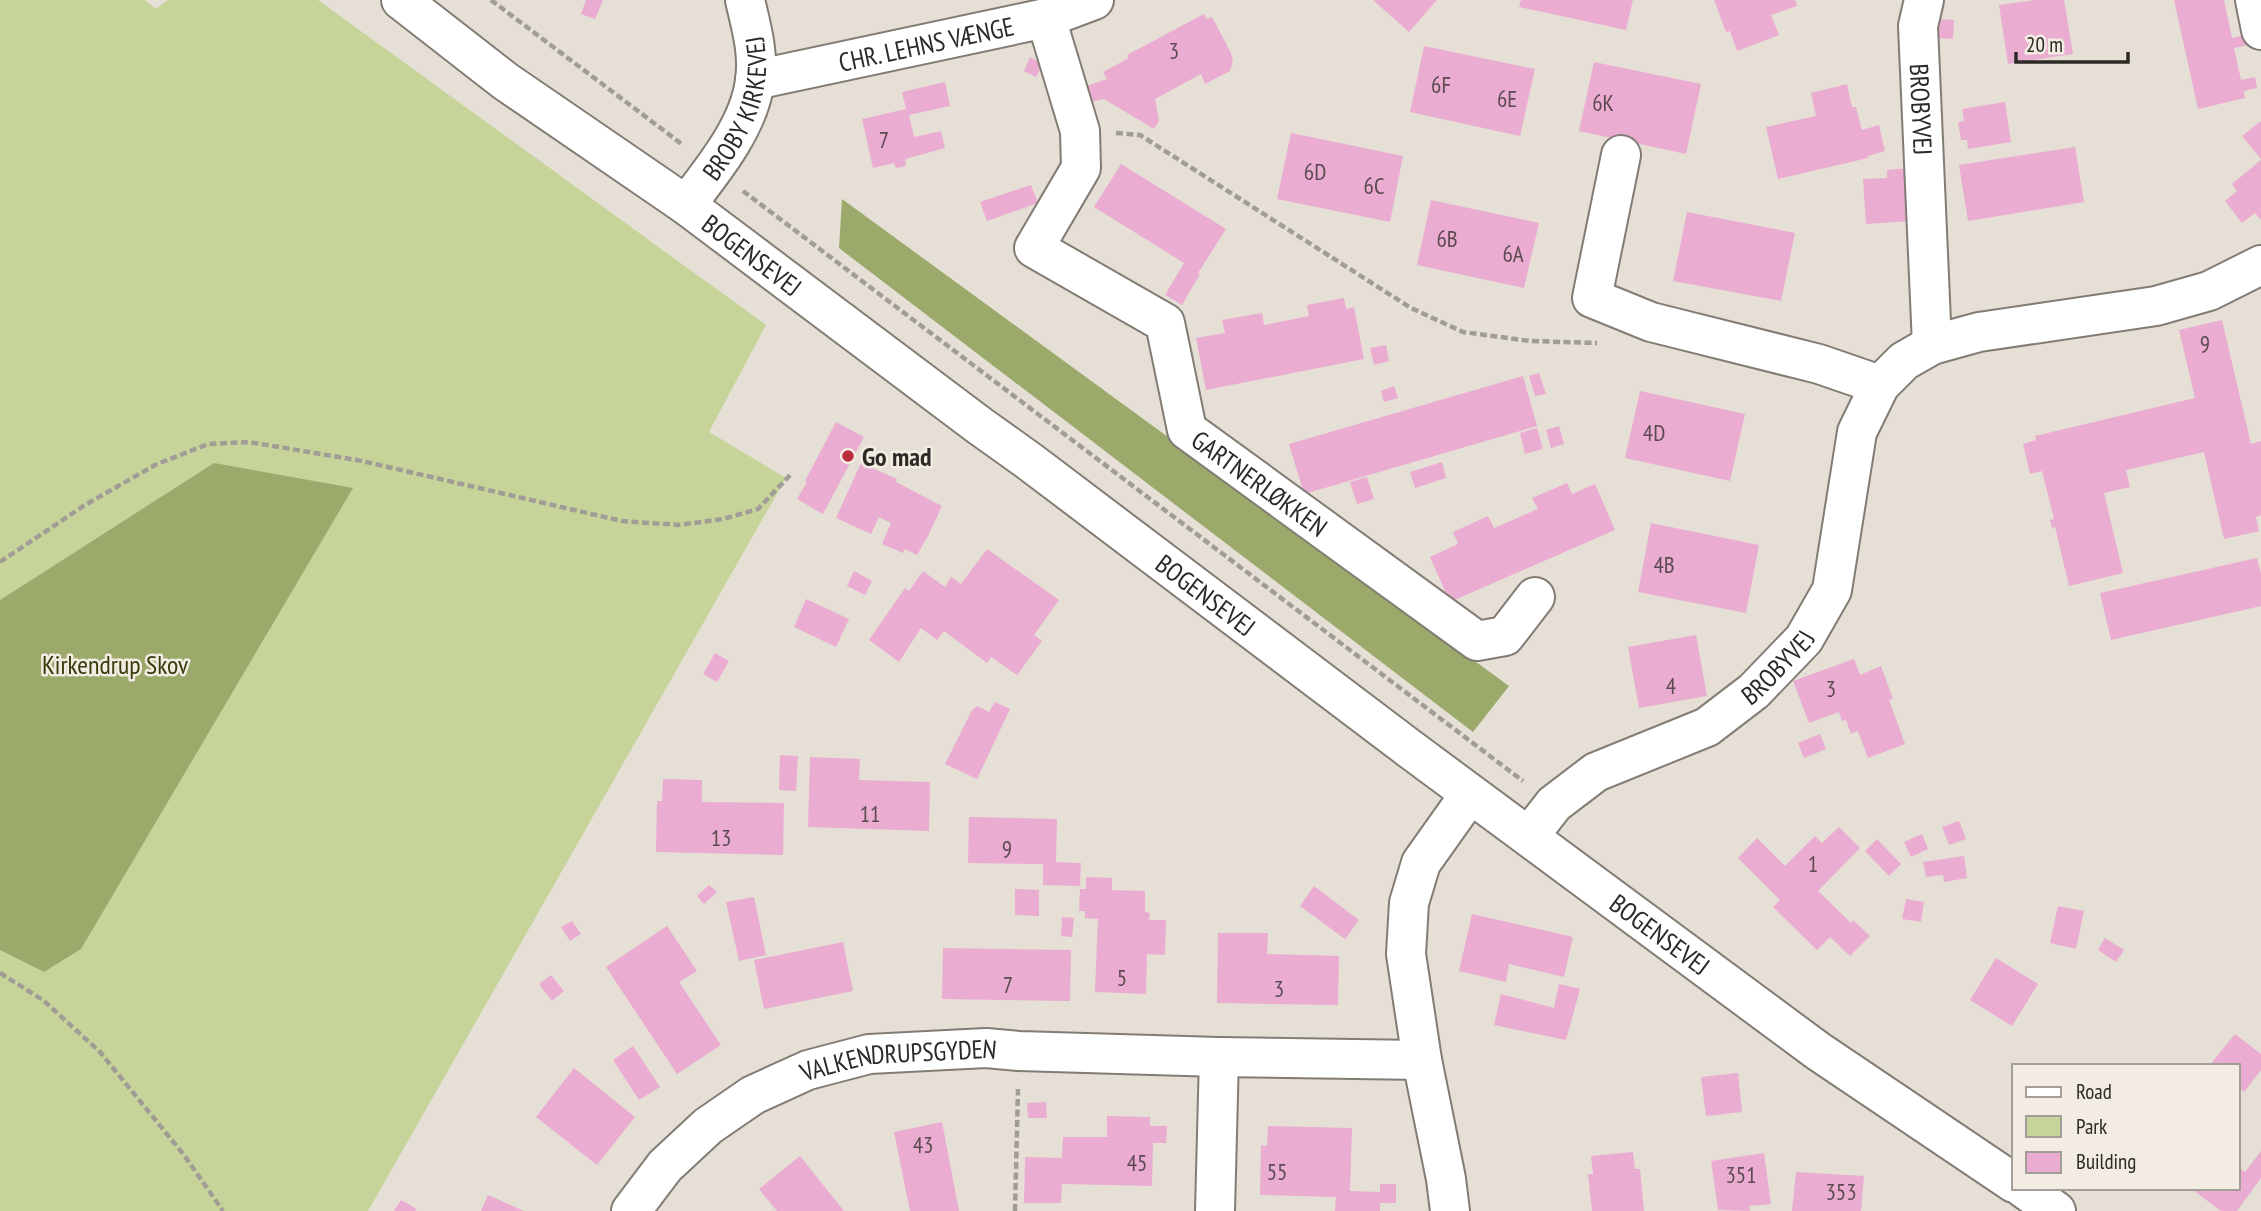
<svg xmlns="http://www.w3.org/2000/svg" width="2261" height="1211" viewBox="0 0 2261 1211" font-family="'PT Sans Narrow',sans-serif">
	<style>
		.green { fill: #c6d49a }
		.forest { fill: #9ba96a }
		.building { fill: #ebacd1 }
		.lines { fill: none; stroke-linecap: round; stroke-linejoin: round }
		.minor-casing { stroke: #827c74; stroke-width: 42 }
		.major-casing { stroke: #827c74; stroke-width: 42 }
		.path { stroke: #a19c95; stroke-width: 4.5; stroke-dasharray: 7 3.5; stroke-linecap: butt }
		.minor { stroke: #fff; stroke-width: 38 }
		.major { stroke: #fff; stroke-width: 38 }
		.poi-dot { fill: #bc2b40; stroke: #f3ece3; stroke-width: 2.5 }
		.labels { text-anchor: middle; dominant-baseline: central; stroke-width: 5; stroke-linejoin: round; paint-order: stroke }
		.number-label { font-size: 23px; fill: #5c4a51 }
		.street-label { font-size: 26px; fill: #2c2926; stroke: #f3ece3 }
		.poi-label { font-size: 26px; font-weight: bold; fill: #2c2926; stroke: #f3ece3; text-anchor: start }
		.park-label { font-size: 26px; fill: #343d0c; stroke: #f3ece3 }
	</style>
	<rect width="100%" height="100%" fill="#e5dfd6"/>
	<path class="green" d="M0,0H145L156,9L168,0H318L766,325L709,432L786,478L368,1211H0V950L44,972L81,949L88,936L214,463L0,600Z"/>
	<g class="forest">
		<path d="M842,199L1509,686L1473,732L839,248Z"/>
		<path d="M214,463L353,488L81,949L44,972L0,950V600Z"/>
	</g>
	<g class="building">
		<path d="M586,0H603L595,19L581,14Z"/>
		<path d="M1373,0H1437L1409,32Z"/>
		<path d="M1521,0H1633L1626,30L1519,7Z"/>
		<path d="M1714,0H1795L1797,6L1771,15L1779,35L1737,51L1730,31L1726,32Z"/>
		<path d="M2035,0H2064L2073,54L2008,64L1999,5Z"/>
		<path d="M2174,0H2224L2232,38L2246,35L2248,45L2234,48L2241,80L2255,77L2257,88L2244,91L2245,98L2198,109Z"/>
		<path d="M1204,14L1207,19L1212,17L1231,53L1233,61L1230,71L1205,84L1201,74L1155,99L1159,121L1154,129L1104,99L1090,102L1086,86L1107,79L1103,72L1129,58L1127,55Z"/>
		<path d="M1938,19L1954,20L1953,39L1938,38Z"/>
		<path d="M1424,46L1535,69L1520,136L1410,112Z"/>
		<path d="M1030,57L1043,64L1036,77L1024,71Z"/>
		<path d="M1594,62L1701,84L1686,154L1579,131Z"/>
		<path d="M945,82L950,106L909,115L914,137L941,131L945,148L905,159L906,166L896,168L894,163L873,168L862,119L906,109L902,92Z"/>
		<path d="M1847,84L1852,107H1856L1862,130L1879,125L1885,151L1868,156V158L1778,179L1766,127L1816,116L1811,93Z"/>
		<path d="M2005,102L2011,142L1968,149L1967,140H1961L1958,122L1964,121L1962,109Z"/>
		<path d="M2261,121V159L2242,136Z"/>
		<path d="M1291,133L1403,156L1390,222L1277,199Z"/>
		<path d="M2075,147L2084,202L1968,221L1959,165Z"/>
		<path d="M2261,160V220L2255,213L2242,223L2225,201L2237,191L2232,184Z"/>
		<path d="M1121,164L1226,229L1198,273L1200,274L1182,305L1165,295L1184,263L1094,207Z"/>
		<path d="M1908,168L1912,221L1866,224L1863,179L1887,178V170Z"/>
		<path d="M1031,185L1038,203L987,221L980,202Z"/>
		<path d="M1431,200L1539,223L1524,288L1417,265Z"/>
		<path d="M1687,212L1795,233L1781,301L1673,281Z"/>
		<path d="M1344,298L1346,309L1354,307L1364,359L1206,390L1196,338L1225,333L1222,320L1262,313L1264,325L1309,316L1307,305Z"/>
		<path d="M2222,320L2251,444L2261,441V515L2256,517L2259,531L2224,539L2204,452L2126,470L2130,487L2104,493L2123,573L2069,586L2055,527L2052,528L2050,520L2054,519L2042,471L2030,474L2023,444L2036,440L2035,436L2195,398L2179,330Z"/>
		<path d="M1386,345L1389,361L1374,365L1370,348Z"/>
		<path d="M1539,373L1546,394L1535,396L1529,376Z"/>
		<path d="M1523,376L1537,426L1304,494L1289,444Z"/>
		<path d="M1394,386L1398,398L1384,402L1381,391Z"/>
		<path d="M1640,391L1745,414L1730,481L1625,458Z"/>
		<path d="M836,422L864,437L823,514L797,499L807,482L805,481Z"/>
		<path d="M1559,426L1564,444L1551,448L1546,430Z"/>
		<path d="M1537,428L1543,449L1525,454L1520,433Z"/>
		<path d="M1442,462L1446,478L1415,488L1410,472Z"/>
		<path d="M861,463L897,479L896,482L942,506L928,536L917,555L905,549L903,553L882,544L891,523L879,517L871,534L836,518Z"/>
		<path d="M1367,477L1374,499L1357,504L1350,482Z"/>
		<path d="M1567,483L1572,494L1595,484L1615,530L1450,602L1430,557L1458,544L1453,532L1488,516L1494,528L1538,509L1532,498Z"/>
		<path d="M1651,523L1759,545L1746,613L1638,592Z"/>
		<path d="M987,549L1059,600L1034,635L1042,641L1017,675L991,657L987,663L944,631L937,640L921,628L899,662L869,640L905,588L909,591L923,571L945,587L951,577L961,584Z"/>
		<path d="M2257,558L2261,574V606L2111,640L2100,593Z"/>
		<path d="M854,571L872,581L865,595L847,586Z"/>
		<path d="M806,599L849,619L836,647L794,627Z"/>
		<path d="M1696,635L1707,696L1639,708L1628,647Z"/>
		<path d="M715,653L729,661L717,682L703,674Z"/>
		<path d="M1854,659L1860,675L1881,666L1893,699L1889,700L1905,744L1868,758L1858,731L1851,734L1846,720L1842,721L1839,712L1809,723L1793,681Z"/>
		<path d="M995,702L1010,709L977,779L945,764L972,710L977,706L989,712Z"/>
		<path d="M1820,734L1826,749L1804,758L1798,743Z"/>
		<path d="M780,755L798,756L796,791L779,790Z"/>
		<path d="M810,757L860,759L859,780L930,782L929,831L808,827Z"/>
		<path d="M663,779L702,780V802L784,803L783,855L656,852L657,801H662Z"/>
		<path d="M969,817L1057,819L1056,862L1081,863L1080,886L1043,885V864L968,863Z"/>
		<path d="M1959,821L1966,839L1949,845L1942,827Z"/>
		<path d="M1839,827L1860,848L1818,891L1851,923L1853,920L1870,936L1850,956L1830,937L1817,950L1773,907L1780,900L1738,858L1757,838L1785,866L1815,836L1822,843Z"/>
		<path d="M1922,834L1928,849L1911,857L1904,842Z"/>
		<path d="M1877,839L1901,864L1889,876L1865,851Z"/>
		<path d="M1964,856L1967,878L1944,882L1943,875L1926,877L1923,862Z"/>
		<path d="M1086,877L1112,878V890L1145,891V912L1150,913L1149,920H1166L1165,955L1147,954L1146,994L1095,992L1098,919L1085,918V911H1079L1080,889H1086Z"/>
		<path d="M709,885L717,892L704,904L697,896Z"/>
		<path d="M1314,886L1359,920L1345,939L1300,906Z"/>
		<path d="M1015,889L1039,890V916L1015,915Z"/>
		<path d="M754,897L766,955L739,961L726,902Z"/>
		<path d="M1906,899L1924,902L1921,922L1902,919Z"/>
		<path d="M2058,906L2084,911L2076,949L2050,943Z"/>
		<path d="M1472,914L1573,937L1564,977L1509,964L1506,982L1459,971Z"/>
		<path d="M1062,917L1074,918L1072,937L1061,936Z"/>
		<path d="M572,921L581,934L570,941L561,927Z"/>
		<path d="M667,926L697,971L679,982L721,1045L677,1074L606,967Z"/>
		<path d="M1218,933H1268L1267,954L1339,956L1338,1005L1217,1003Z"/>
		<path d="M2105,938L2124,950L2116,962L2098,950Z"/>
		<path d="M843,942L853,991L764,1009L754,960Z"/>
		<path d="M943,948L1071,950L1070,1001L942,999Z"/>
		<path d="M1996,958L2038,984L2012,1026L1970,1000Z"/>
		<path d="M551,975L564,991L552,1001L539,984Z"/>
		<path d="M1559,984L1580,989L1566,1040L1494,1025L1501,994L1554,1008Z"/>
		<path d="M2235,1034L2261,1054V1070L2244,1092L2238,1087V1066H2209Z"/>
		<path d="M633,1046L660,1087L639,1100L613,1060Z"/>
		<path d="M574,1068L635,1117L597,1165L536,1117Z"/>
		<path d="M1738,1073L1742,1112L1706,1116L1701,1077Z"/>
		<path d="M1046,1102L1047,1118H1028L1027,1103Z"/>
		<path d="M1107,1116L1150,1117V1126H1167L1166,1143H1153L1152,1186L1062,1184L1061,1203H1024L1025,1157L1062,1158L1063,1137H1107Z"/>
		<path d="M942,1122L959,1211H910L894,1132Z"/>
		<path d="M1268,1126L1352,1128L1350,1191L1380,1192V1184H1396V1203H1380V1211H1335L1336,1197L1260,1195L1261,1145L1267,1146Z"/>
		<path d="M2261,1151V1178L2237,1211H2221L2193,1190L2195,1188H2238V1167L2245,1172Z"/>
		<path d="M1633,1152L1635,1169H1640L1644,1211H1592L1588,1174H1593L1591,1156Z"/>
		<path d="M1764,1153L1771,1204L1749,1206L1750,1211L1718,1210L1711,1161Z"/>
		<path d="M800,1156L844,1211H777L759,1189Z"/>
		<path d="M1796,1172L1864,1176L1861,1211H1792Z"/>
		<path d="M488,1195L524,1211H481Z"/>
		<path d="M401,1200L417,1209L415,1211H394Z"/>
	</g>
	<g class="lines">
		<defs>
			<g id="minor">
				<path id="s1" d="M1924,0L1918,26L1932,345"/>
				<path d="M2255,0L2261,30"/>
				<path id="s2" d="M1046,18L1080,131L1081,168L1034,248L1165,323L1187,430L1477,641L1505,636L1535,597"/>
				<path id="s3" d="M755,80L1046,18L1094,0"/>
				<path d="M1621,155L1592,298L1651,322L1819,364L1880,385"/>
				<path id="s4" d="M686,205C713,170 750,125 755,80C759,53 751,26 745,0"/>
				<path id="s5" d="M1529,836L1554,804L1596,772L1707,727L1754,691L1804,639L1832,590L1857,432L1880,385L1904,361L1932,345L1979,332L2156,306L2209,291L2261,265"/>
				<path id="s6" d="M631,1211L665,1166L708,1126L753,1095L808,1070L869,1054L986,1048L1019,1051L1219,1057L1422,1060"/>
				<path d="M1215,1211L1219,1057"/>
				<path d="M1450,1211L1446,1179L1422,1060L1406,954L1409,903L1421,863L1470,794"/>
			</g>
			<g id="major">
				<path id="s7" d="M401,0L505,81L686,205L980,426L1029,461L1410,749L1818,1051L2014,1183"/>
				<path d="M2023,1188L2056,1211"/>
			</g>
		</defs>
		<use href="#minor" class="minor-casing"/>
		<use href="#major" class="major-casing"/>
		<g class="path">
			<path d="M491,0L683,145"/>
			<path d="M1116,133L1140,135L1411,308L1463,332L1530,341L1597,343"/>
			<path d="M743,191L1523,781"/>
			<path d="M0,562L85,505L155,465L208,444L249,442L362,461L622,521L679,525L723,519L758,509L792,473"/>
			<path d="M0,973L43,1000L100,1052L184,1155L223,1211"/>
			<path d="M1015,1211L1018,1089"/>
		</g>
		<use href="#minor" class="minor"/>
		<use href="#major" class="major"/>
	</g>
	<circle class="poi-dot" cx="848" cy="456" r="7"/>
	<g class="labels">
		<g class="number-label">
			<text x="1174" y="50">3</text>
			<text x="1441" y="84">6F</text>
			<text x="1507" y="98">6E</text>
			<text x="1603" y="102">6K</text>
			<text x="884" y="139">7</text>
			<text x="1315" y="171">6D</text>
			<text x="1374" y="185">6C</text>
			<text x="1447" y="238">6B</text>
			<text x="1513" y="253">6A</text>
			<text x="2205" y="343">9</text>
			<text x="1654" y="432">4D</text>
			<text x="1664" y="564">4B</text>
			<text x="1671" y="685">4</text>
			<text x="1831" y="688">3</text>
			<text x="870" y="813">11</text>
			<text x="721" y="837">13</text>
			<text x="1007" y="848">9</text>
			<text x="1813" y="863">1</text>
			<text x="1122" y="977">5</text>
			<text x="1008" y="984">7</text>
			<text x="1279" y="988">3</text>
			<text x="923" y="1144">43</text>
			<text x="1137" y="1162">45</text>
			<text x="1277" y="1171">55</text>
			<text x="1741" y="1174">351</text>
			<text x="1841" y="1191">353</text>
		</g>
		<g class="street-label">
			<text stroke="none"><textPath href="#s3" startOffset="175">CHR. LEHNS VÆNGE</textPath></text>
			<text stroke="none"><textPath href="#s4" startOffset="112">BROBY KIRKEVEJ</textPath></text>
			<text stroke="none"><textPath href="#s1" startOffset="110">BROBYVEJ</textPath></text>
			<text stroke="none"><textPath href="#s7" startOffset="434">BOGENSEVEJ</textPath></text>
			<text stroke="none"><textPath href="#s2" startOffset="598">GARTNERLØKKEN</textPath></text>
			<text stroke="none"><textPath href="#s7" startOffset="1001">BOGENSEVEJ</textPath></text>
			<text stroke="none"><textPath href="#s5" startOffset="306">BROBYVEJ</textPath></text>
			<text stroke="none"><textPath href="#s7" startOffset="1568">BOGENSEVEJ</textPath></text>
			<text stroke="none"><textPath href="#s6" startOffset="322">VALKENDRUPSGYDEN</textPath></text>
		</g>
		<g class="poi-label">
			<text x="862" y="456">Go mad</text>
		</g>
		<g class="park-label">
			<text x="115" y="664">Kirkendrup Skov</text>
		</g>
	</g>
	<rect x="2012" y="1064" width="228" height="126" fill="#f3ece3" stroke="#a39e97" stroke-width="2"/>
	<rect x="2026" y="1087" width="35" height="10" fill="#ffffff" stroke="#a39e97" stroke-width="2"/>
	<text x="2076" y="1099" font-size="21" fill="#2c2926">Road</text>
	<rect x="2026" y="1116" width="35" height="21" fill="#c6d49a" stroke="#a39e97" stroke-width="2"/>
	<text x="2076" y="1134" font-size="21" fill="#2c2926">Park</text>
	<rect x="2026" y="1152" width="35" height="21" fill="#ebacd1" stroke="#a39e97" stroke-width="2"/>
	<text x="2076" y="1169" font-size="21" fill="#2c2926">Building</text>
	<path d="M2016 52v10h112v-10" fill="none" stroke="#2c2926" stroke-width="3.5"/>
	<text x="2026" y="52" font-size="21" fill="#2c2926" stroke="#f3ece3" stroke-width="5" paint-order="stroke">20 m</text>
</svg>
